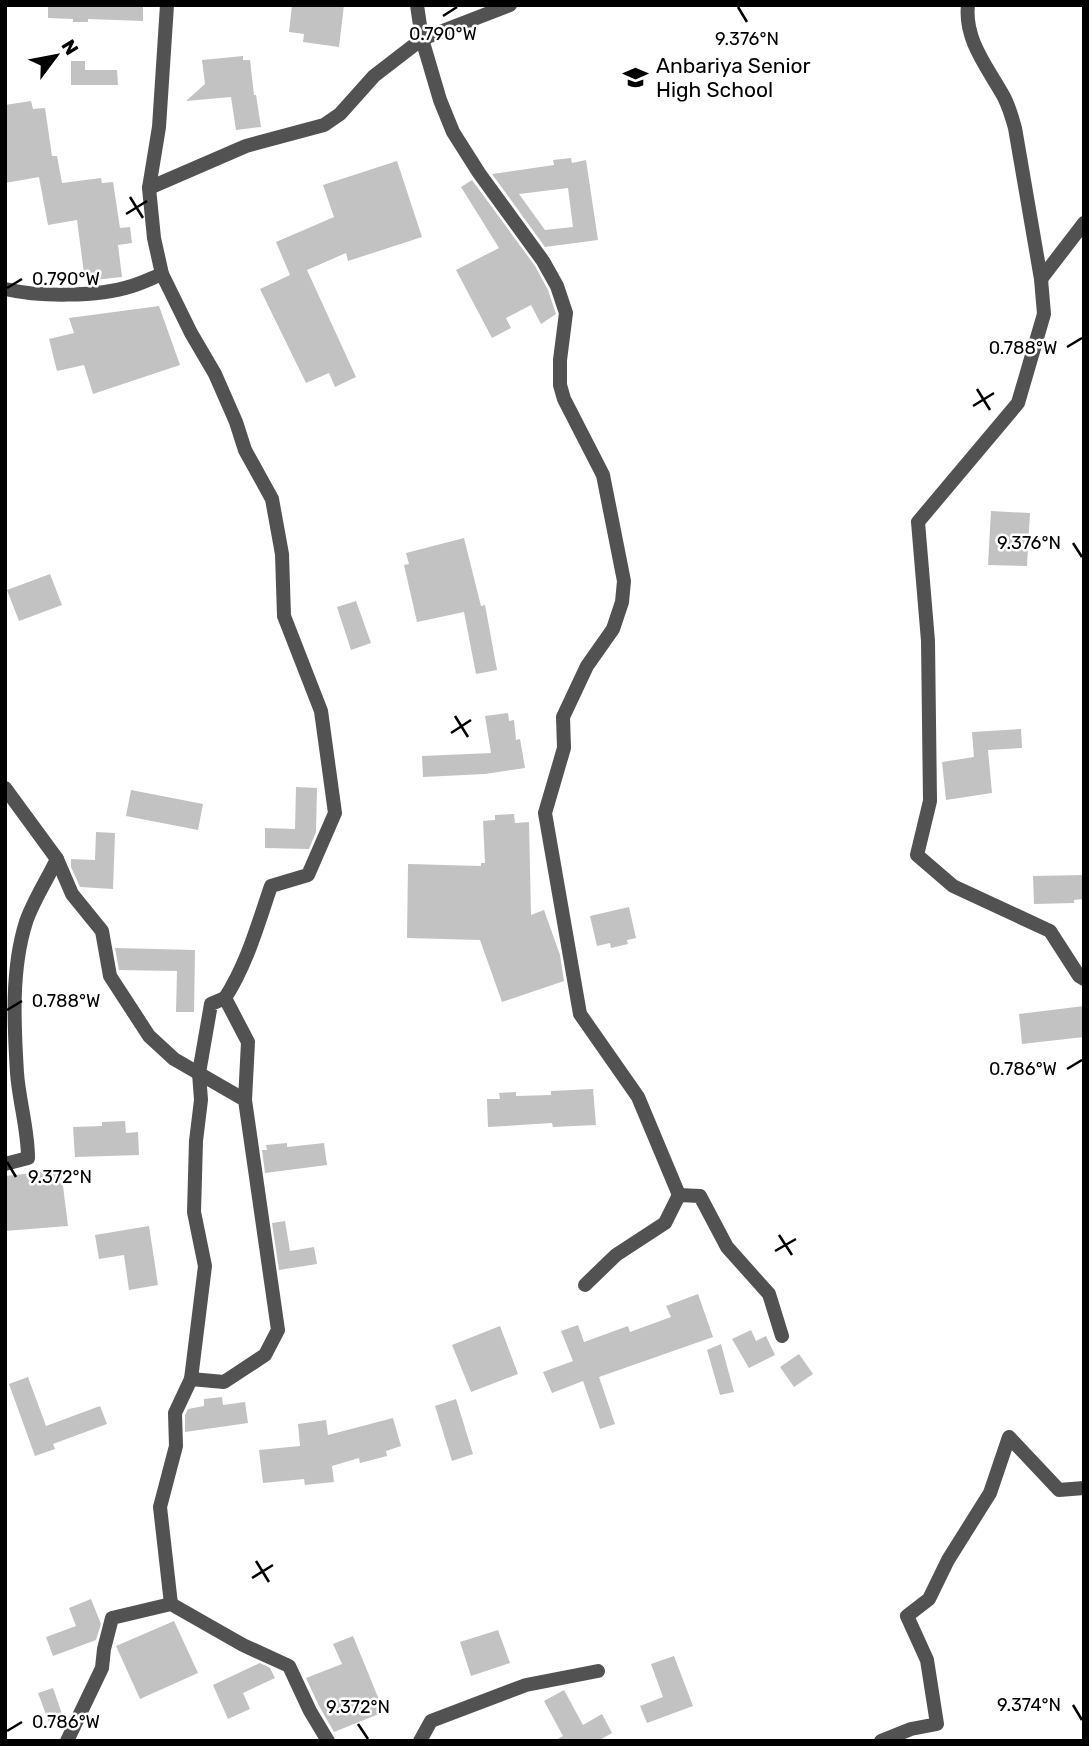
<svg xmlns="http://www.w3.org/2000/svg" width="1089" height="1746" viewBox="0 0 1089 1746" font-family="Rubik,sans-serif">
	<style>
		.building { fill: #c2c2c2; fill-rule: evenodd }
		.lines { fill: none; stroke-linecap: round; stroke-linejoin: round }
		.minor { stroke: #525252; stroke-width: 14 }
		.ticks { fill: none; stroke: #000; stroke-width: 2.5 }
		.labels { text-anchor: middle; dominant-baseline: central; stroke-width: 5; stroke-linejoin: round; paint-order: stroke }
		.poi-label { font-size: 21px; fill: #000; stroke: #fff; text-anchor: start }
		.ticks-label { font-size: 18px; text-anchor: middle; fill: #000; stroke: #fff; stroke-width: 5; stroke-linejoin: round; paint-order: stroke }
	</style>
	<rect width="100%" height="100%" fill="#fff"/>
	<g class="building">
		<path d="M48,5H143V21L88,19V22H73V19L48,18Z"/>
		<path d="M292,5H344L339,47L303,42L304,34L289,32Z"/>
		<path d="M243,56V60H250L254,95H256L261,127L236,130L231,97L186,101L205,84L202,60Z"/>
		<path d="M71,61H85V70H117L118,85H71Z"/>
		<path d="M31,101L33,109L45,108L52,156H57L62,183L101,178L102,183L113,182L120,228L130,227L132,243L118,245L122,277L85,281L77,220L48,225L39,177L5,183V105Z"/>
		<path d="M571,158L572,163L586,160L598,240L545,247L492,174L554,165L553,160ZM568,188L573,227L545,230L519,194Z"/>
		<path d="M397,161L422,237L348,261L346,253L307,270L356,377L335,387L329,373L306,383L260,289L290,275L276,242L334,217L323,185Z"/>
		<path d="M472,180L535,266L548,290L556,314L541,324L531,305L506,318L511,328L492,338L456,270L499,248L461,187Z"/>
		<path d="M159,306L180,365L93,394L84,365L57,371L49,339L74,333L69,318Z"/>
		<path d="M991,511L1030,513L1027,566L988,565Z"/>
		<path d="M464,538L481,606L485,605L497,670L476,674L464,612L417,622L404,565L409,564L406,553Z"/>
		<path d="M50,574L62,605L19,621L7,590Z"/>
		<path d="M356,601L371,643L351,650L337,607Z"/>
		<path d="M508,713L509,721L514,720L516,740L520,739L525,768L485,774L423,777L422,756L491,753L485,716Z"/>
		<path d="M1021,729L1022,748L988,750L992,793L946,800L942,762L974,757L972,732Z"/>
		<path d="M296,787L317,788L316,832L309,849L265,848V828L295,829Z"/>
		<path d="M131,790L203,804L198,830L126,816Z"/>
		<path d="M514,814L515,823L529,822L531,915L544,910L560,955L564,981L502,1002L480,940L407,938L408,864L481,866V863H485L483,821L495,820V815Z"/>
		<path d="M96,832L115,833L113,889L80,887L71,867V859L95,860Z"/>
		<path d="M1084,875V899L1074,900V903L1034,904L1033,876Z"/>
		<path d="M629,907L636,938L627,940L628,944L611,948L610,943L597,946L590,916Z"/>
		<path d="M115,948L195,950L194,1012H176L177,971L119,970Z"/>
		<path d="M1084,1006V1037L1022,1044L1019,1014Z"/>
		<path d="M593,1089L596,1125L553,1127L552,1123L488,1127L487,1099H500L499,1093L516,1092V1096L551,1095V1091Z"/>
		<path d="M125,1121L126,1133L138,1132L139,1155L75,1157L73,1127L102,1126V1122Z"/>
		<path d="M287,1143V1147L324,1143L327,1165L265,1173L262,1150H267L266,1145Z"/>
		<path d="M61,1170L68,1226L5,1231V1176Z"/>
		<path d="M285,1221L290,1251L314,1247L317,1264L279,1270L272,1223Z"/>
		<path d="M149,1226L158,1285L129,1290L124,1255L99,1259L95,1235Z"/>
		<path d="M698,1294L713,1337L599,1377L615,1424L600,1429L583,1381L552,1393L543,1372L573,1361L561,1331L578,1325L584,1342L628,1326L630,1332L671,1317L666,1306Z"/>
		<path d="M500,1326L518,1374L471,1392L452,1345Z"/>
		<path d="M751,1330L756,1341L766,1336L775,1355L749,1368L732,1339Z"/>
		<path d="M721,1344L734,1392L720,1395L707,1350Z"/>
		<path d="M799,1354L813,1374L794,1387L780,1367Z"/>
		<path d="M28,1377L46,1426L100,1406L107,1424L53,1444L55,1449L35,1456L9,1384Z"/>
		<path d="M222,1397L223,1405L245,1402L248,1423L185,1432V1415L188,1409L204,1406V1399Z"/>
		<path d="M456,1399L473,1454L452,1461L435,1406Z"/>
		<path d="M393,1418L401,1446L386,1451L387,1456L360,1463L359,1458L332,1466L334,1482L305,1485L304,1479L263,1483L259,1450L300,1446L298,1424L326,1420L328,1435Z"/>
		<path d="M91,1599L101,1624L96,1640L53,1656L46,1637L76,1626L69,1608Z"/>
		<path d="M174,1621L198,1673L140,1699L116,1646Z"/>
		<path d="M498,1630L510,1663L471,1676L460,1642Z"/>
		<path d="M353,1636L384,1712L334,1732L319,1706L306,1678L342,1664L333,1644Z"/>
		<path d="M674,1656L693,1706L647,1723L640,1706L663,1697L651,1664Z"/>
		<path d="M260,1663L270,1668L275,1678L243,1693L250,1709L228,1719L213,1685Z"/>
		<path d="M53,1688L64,1720L50,1725L38,1693Z"/>
		<path d="M564,1690L583,1725L602,1714L612,1733L598,1741H554L563,1736L544,1701Z"/>
	</g>
	<g class="lines">
		<g class="minor">
			<path d="M167,5L159,127L149,188L154,238L162,274L191,333L215,374L236,422L245,450L272,499L282,554L284,616L321,711L335,813L308,875L271,886C258,924 247,964 225,998L248,1042L245,1100"/>
			<path d="M417,5L422,39L440,100L453,132L479,173L543,261L557,286L566,313L560,360V385L564,399L603,475L624,581L622,602L613,629L587,666L563,717L564,748L545,813L580,1014L638,1097L679,1195L700,1196L727,1247L769,1294L782,1336"/>
			<path d="M968,5C964,40 988,68 1004,97C1009,107 1012,117 1015,128L1041,279L1044,314L1018,403L918,522L928,641L930,801L917,855L953,886L1050,931L1079,976L1084,979"/>
			<path d="M149,188L246,146L324,125L340,114L374,76L422,39L510,5"/>
			<path d="M1041,279L1084,223"/>
			<path d="M5,289C40,297 97,297 132,286C142,283 152,278 162,274"/>
			<path d="M5,788L57,859L72,894L102,931L110,976L149,1036L174,1059L245,1100L278,1330L265,1355L224,1382L191,1379"/>
			<path d="M5,1164L28,1158C28,1129 19,1101 17,1073C14,1024 11,969 26,922C32,903 48,878 57,859"/>
			<path d="M585,1285L616,1255L665,1223L679,1195"/>
			<path d="M171,1604L160,1507L176,1446L175,1413L191,1379L205,1266L194,1212L196,1141L201,1100L199,1073L211,1004L225,998"/>
			<path d="M67,1741L102,1668L104,1649L112,1618L171,1604L243,1645L289,1666L310,1711L328,1741"/>
			<path d="M420,1741L431,1721L526,1685L598,1671"/>
			<path d="M881,1741L911,1729L937,1724L927,1660L907,1616L929,1599L948,1560L990,1493L1009,1437L1059,1490L1084,1488"/>
		</g>
	</g>
	<path class="ticks" d="M738,7L747,22M443,16L457,7M130,197L143,218M126,214L147,201M7,288L22,279M1067,347L1082,338M977,389L990,410M973,406L994,393M1073,543L1082,557M455,716L468,737M451,733L471,720M7,1010L22,1001M1067,1069L1082,1060M7,1162L16,1177M779,1235L792,1255M775,1251L796,1239M256,1561L269,1582M252,1578L273,1565M1073,1705L1082,1720M358,1724L368,1739M7,1731L22,1722"/>
	<defs>
		<symbol id="school-bare" viewBox="-9 -9 18 18"><path d="M0-5L7-2L0 1L-7-2ZM-4 1L0 2.5L4 1V4Q0 6-4 4Z" fill="#000" stroke="#fff" stroke-width="2.5" paint-order="stroke"/></symbol>
	</defs>
	<g fill-rule="evenodd">
		<use href="#school-bare" x="618" y="60" width="35" height="35"/>
	</g>
	<g class="labels">
		<g class="poi-label">
			<text x="656" y="65">Anbariya Senior<tspan x="656" dy="24">High School</tspan></text>
		</g>
	</g>
	<g class="ticks-label">
		<text x="443" y="40">0.790°W</text>
		<text x="747" y="45">9.376°N</text>
		<text x="66" y="285">0.790°W</text>
		<text x="1023" y="354">0.788°W</text>
		<text x="1029" y="549">9.376°N</text>
		<text x="66" y="1007">0.788°W</text>
		<text x="1023" y="1075">0.786°W</text>
		<text x="60" y="1183">9.372°N</text>
		<text x="1029" y="1711">9.374°N</text>
		<text x="358" y="1713">9.372°N</text>
		<text x="66" y="1728">0.786°W</text>
	</g>
	<rect width="1089" height="1746" fill="none" stroke="#000000" stroke-width="14"/>
	<g transform="translate(56 56) rotate(58)" stroke="#ffffff" stroke-width="5" paint-order="stroke">
	<path d="M0-5L12 26L0 18L-12 26Z" fill="#000000"/>
	<text y="-10" font-size="19" font-weight="bold" text-anchor="middle" fill="#000000">N</text>
	</g>
</svg>
